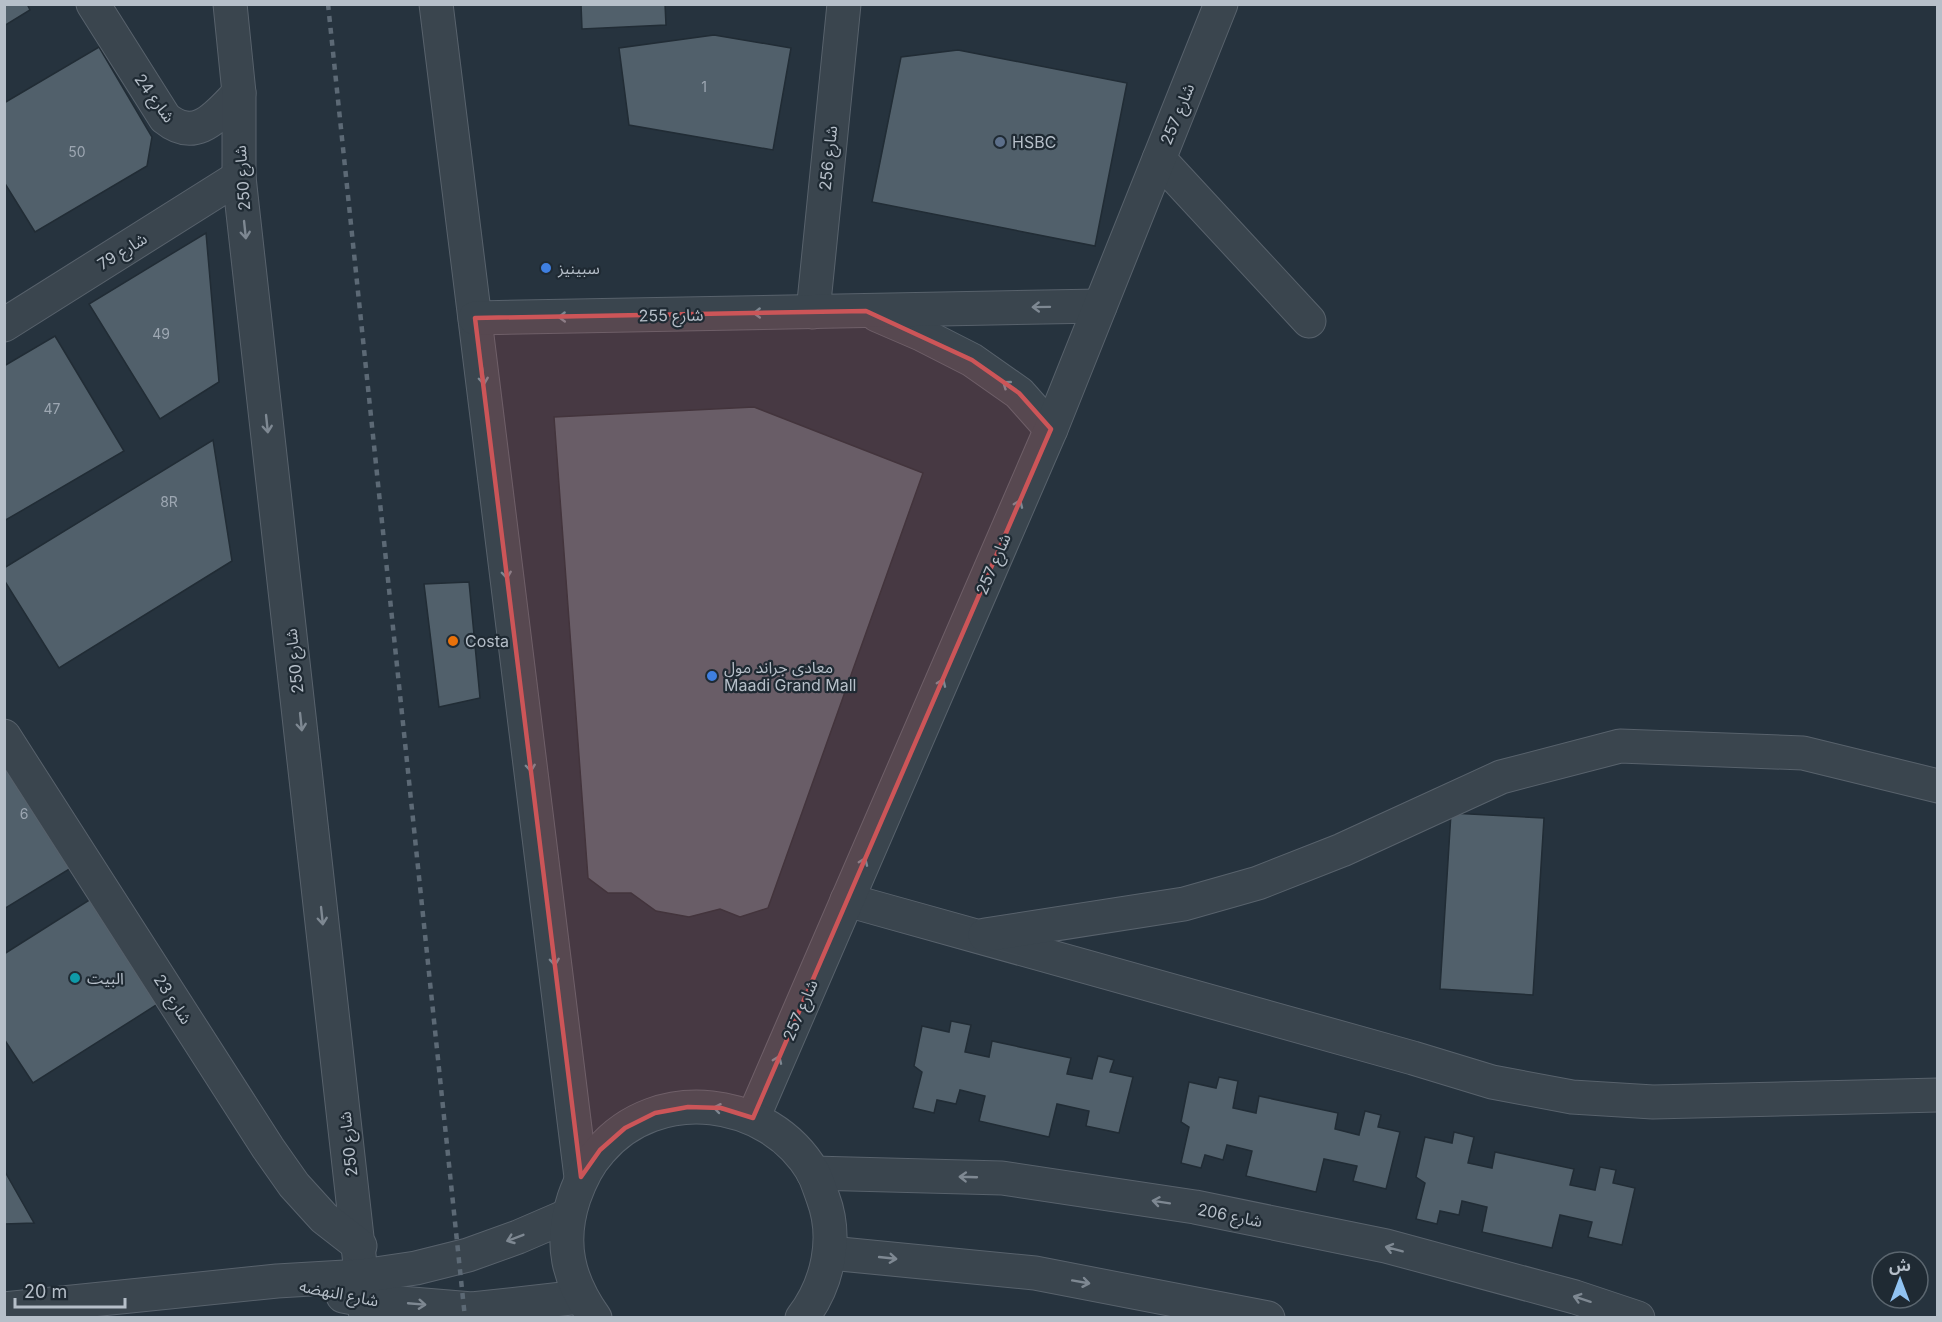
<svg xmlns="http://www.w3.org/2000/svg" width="1942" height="1322" viewBox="0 0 1942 1322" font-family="Inter,'Noto Sans Arabic',sans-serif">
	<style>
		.building { fill: #51606b; stroke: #212c35; stroke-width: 1.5 }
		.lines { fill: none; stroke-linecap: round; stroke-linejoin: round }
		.minor-casing { stroke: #58626c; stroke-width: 35 }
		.minor { stroke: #3a454e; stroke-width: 33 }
		.rail { stroke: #5c6975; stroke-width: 4.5; stroke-dasharray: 6 6; stroke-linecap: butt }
		.oneway { stroke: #7e8892 }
		.marked { fill: #cc5558; fill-opacity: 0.2; stroke: #cc5558; stroke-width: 4.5; stroke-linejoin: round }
		.service-dot { fill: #5c6f8a; stroke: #1f2a33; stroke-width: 2 }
		.shop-dot { fill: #3f7fe0; stroke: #1f2a33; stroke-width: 2 }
		.food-dot { fill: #e8710a; stroke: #1f2a33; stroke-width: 2 }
		.culture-dot { fill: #0f9aa8; stroke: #1f2a33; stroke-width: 2 }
		.labels { text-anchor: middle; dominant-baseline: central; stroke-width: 4.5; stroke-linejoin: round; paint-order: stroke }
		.number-label { font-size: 14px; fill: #9da7b2 }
		.street-label { font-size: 16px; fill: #b6bfc9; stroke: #1f2a33 }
		.poi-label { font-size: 16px; fill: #b6bfc9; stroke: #1f2a33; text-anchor: start }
	</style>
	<rect width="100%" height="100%" fill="#26333e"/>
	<g class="building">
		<path d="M4,4H27L30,10L4,26Z"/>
		<path d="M581,4H665L666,25L582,29Z"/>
		<path d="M714,35L791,48L773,150L629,125L619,48Z"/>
		<path d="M99,47L152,137L147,166L35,232L4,182V103Z"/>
		<path d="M958,50L1127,83L1095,246L872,202L901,57Z"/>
		<path d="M206,233L219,382L160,419L89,304Z"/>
		<path d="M55,336L124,451L4,521V366Z"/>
		<path d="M754,407L923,473L768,908L740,917L720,909L689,917L656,911L631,893H608L588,878L554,417Z"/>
		<path d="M213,440L232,561L59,668L4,580V568Z"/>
		<path d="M469,582L480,698L439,707L424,584Z"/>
		<path d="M4,761L76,865L4,909Z"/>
		<path d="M1451,813L1544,818L1533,995L1440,989Z"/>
		<path d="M94,897L161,1002L33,1083L4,1039V954Z"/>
		<path d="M951,1021L971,1025L965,1052L989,1057L992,1041L1071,1058L1067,1074L1092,1079L1098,1056L1114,1060L1110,1072L1133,1077L1119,1133L1086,1126L1089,1111L1057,1104L1049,1137L979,1121L985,1096L960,1090L956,1104L937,1100L934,1113L913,1108L922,1072L914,1066L922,1026L949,1032Z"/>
		<path d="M1219,1077L1238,1081L1233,1108L1256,1113L1259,1096L1338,1113L1335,1129L1359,1135L1365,1111L1381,1115L1378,1127L1400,1132L1386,1189L1353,1181L1357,1166L1324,1159L1316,1192L1246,1176L1252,1151L1227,1145L1223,1160L1205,1155L1201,1168L1181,1163L1189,1127L1181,1122L1189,1082L1216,1088Z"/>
		<path d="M1454,1132L1474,1137L1468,1163L1492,1168L1495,1152L1574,1169L1570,1185L1595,1190L1600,1167L1616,1170L1613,1183L1635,1188L1622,1245L1588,1237L1592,1222L1560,1215L1552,1248L1482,1232L1487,1207L1462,1201L1459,1215L1440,1211L1437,1224L1416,1219L1425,1183L1416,1177L1425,1137L1452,1143Z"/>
		<path d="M4,1170L34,1223L4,1224Z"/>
	</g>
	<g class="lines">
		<defs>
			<g id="minor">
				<path d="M93,4L165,118C197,144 217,115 239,93"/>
				<path d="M230,4L239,93V177L366,1318"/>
				<path d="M436,4L581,1177"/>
				<path d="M1159,159L1309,321"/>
				<path d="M813,312L844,4"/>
				<path d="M877,315L921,334L972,360L1019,393L1051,429"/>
				<path d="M475,318L1100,306"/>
				<path d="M4,325L239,177"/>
				<path d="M4,736L268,1148L294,1185L324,1218L360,1246"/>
				<path d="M847,900L1413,1058L1492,1082L1572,1097L1653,1102L1938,1095"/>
				<path d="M985,935L1184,904L1258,883L1342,850L1501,777L1620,746L1803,753L1938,786"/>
				<path d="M753,1118L1051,429L1221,4"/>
				<path d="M813,1173L1002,1178L1195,1207L1386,1246L1575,1297L1638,1318"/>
				<path d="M830,1253L1035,1273L1268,1318"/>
				<path d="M343,1296L364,1300L472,1309L580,1297"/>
				<path d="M4,1309L277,1281L362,1276L416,1268L468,1255L518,1237L569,1215"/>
				<path d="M595,1318C568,1280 559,1243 574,1198C580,1181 587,1165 600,1151C657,1083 769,1097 813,1172C817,1180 820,1190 823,1198C838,1238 828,1284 802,1318"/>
			</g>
		</defs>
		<use href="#minor" class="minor-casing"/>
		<use href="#minor" class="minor"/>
		<path class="rail" d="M328,4L465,1318"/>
	</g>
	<defs><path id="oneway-shaft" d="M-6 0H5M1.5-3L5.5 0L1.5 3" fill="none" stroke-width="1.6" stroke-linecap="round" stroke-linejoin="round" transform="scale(1.5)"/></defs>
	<g class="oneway">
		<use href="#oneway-shaft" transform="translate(245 230) rotate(84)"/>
		<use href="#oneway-shaft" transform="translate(1041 307) rotate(179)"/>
		<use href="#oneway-shaft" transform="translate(762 313) rotate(179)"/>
		<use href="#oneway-shaft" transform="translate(567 317) rotate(179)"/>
		<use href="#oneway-shaft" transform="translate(483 376) rotate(83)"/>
		<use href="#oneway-shaft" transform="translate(1010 387) rotate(-144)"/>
		<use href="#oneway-shaft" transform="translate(267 424) rotate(84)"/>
		<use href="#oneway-shaft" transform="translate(1017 508) rotate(-67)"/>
		<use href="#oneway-shaft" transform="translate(506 570) rotate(83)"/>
		<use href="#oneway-shaft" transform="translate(940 687) rotate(-67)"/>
		<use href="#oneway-shaft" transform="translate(301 722) rotate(84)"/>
		<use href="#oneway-shaft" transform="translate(530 763) rotate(83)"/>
		<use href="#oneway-shaft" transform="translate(862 866) rotate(-67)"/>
		<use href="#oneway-shaft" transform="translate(322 916) rotate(84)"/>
		<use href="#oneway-shaft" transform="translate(554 957) rotate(83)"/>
		<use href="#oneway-shaft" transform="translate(776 1064) rotate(-67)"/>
		<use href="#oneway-shaft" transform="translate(722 1109) rotate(-170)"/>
		<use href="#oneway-shaft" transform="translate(968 1177) rotate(-178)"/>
		<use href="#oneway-shaft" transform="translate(1161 1202) rotate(-171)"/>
		<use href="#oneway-shaft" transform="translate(515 1238) rotate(159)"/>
		<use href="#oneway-shaft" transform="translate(1394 1249) rotate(-165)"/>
		<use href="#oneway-shaft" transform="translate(888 1258) rotate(6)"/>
		<use href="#oneway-shaft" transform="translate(1081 1282) rotate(10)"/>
		<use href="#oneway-shaft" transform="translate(1582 1299) rotate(-162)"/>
		<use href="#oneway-shaft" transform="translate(417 1304) rotate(5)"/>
	</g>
	<path class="marked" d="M866,311L972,360L1019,393L1051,429L753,1118L721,1108L688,1107L655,1113L625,1128L600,1150L581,1177L475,318Z"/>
	<circle class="service-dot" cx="1000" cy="142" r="6"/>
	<g class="shop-dot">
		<circle cx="546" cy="268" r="6"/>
		<circle cx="712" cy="676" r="6"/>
	</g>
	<circle class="food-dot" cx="453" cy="641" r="6"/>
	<circle class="culture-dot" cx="75" cy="978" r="6"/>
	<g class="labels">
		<g class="number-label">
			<text x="704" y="86">1</text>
			<text x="77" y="151">50</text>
			<text x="161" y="333">49</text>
			<text x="52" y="408">47</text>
			<text x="169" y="501">8R</text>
			<text x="24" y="813">6</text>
		</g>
		<g class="street-label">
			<text transform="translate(155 98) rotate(54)">شارع 24</text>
			<text transform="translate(1177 114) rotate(-68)">شارع 257</text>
			<text transform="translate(828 158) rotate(-84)">شارع 256</text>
			<text transform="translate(242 178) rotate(-94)">شارع 250</text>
			<text transform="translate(122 251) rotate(-32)">شارع 79</text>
			<text transform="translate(671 315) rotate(-1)">شارع 255</text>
			<text transform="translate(993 564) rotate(-67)">شارع 257</text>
			<text transform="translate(294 661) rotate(-96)">شارع 250</text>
			<text transform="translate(173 999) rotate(57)">شارع 23</text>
			<text transform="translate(800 1010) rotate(-67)">شارع 257</text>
			<text transform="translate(348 1144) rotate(-96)">شارع 250</text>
			<text transform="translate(1230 1215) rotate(11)">شارع 206</text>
			<text transform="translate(339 1293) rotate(11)">شارع النهضه</text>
		</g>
		<g class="poi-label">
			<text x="1012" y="142">HSBC</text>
			<text x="558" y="268">سبينيز</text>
			<text x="465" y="641">Costa</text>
			<text x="724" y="667">معادى جراند مول<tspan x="724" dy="18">Maadi Grand Mall</tspan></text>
			<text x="87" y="978">البيت</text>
		</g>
	</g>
	<rect width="1942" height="1322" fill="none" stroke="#b6bfc9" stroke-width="12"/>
	<g transform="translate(1900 1280)"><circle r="28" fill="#1f2a33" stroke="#5b666f" stroke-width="1.5"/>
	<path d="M0-4.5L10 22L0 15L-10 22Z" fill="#91c3f2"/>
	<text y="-9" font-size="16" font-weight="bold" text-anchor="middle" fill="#b6bfc9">ش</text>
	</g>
	<path d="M15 1298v9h110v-9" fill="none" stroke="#b6bfc9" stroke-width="3"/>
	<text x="24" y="1298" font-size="18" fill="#b6bfc9" stroke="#1f2a33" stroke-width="4.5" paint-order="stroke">20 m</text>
</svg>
